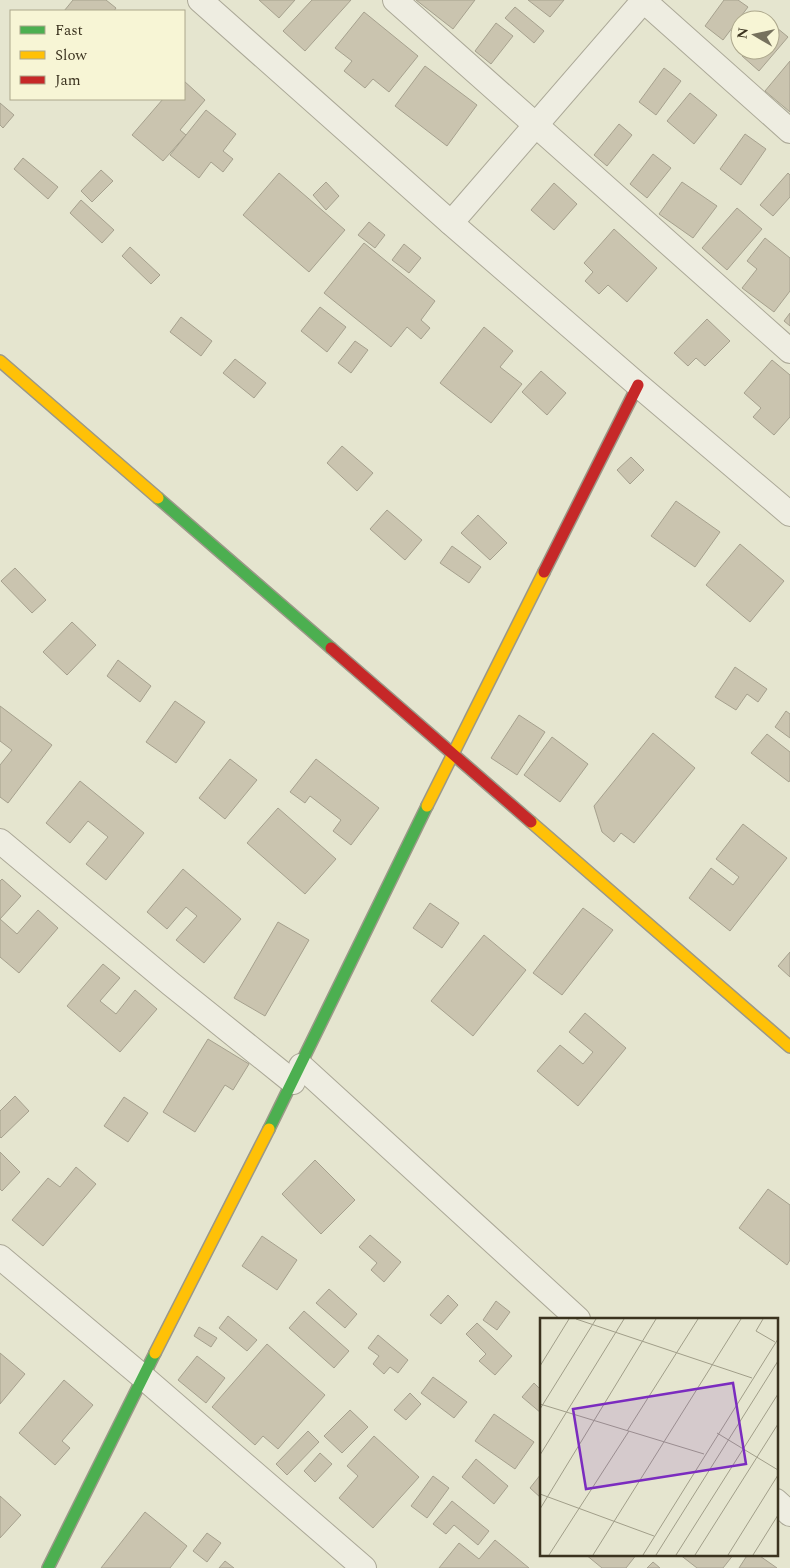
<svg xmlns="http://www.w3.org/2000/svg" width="790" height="1568" viewBox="0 0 790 1568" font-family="Spectral,serif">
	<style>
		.building { fill: #cac4af; stroke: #a6a18e }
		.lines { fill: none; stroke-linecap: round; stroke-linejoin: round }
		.street-casing { stroke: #aba897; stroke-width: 26 }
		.fast-casing { stroke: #9b9888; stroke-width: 14 }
		.slow-casing { stroke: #9b9888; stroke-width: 14 }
		.jam-casing { stroke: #9b9888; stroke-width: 14 }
		.street { stroke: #eeede1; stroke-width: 24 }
		.fast { stroke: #4caf50; stroke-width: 11 }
		.slow { stroke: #ffc107; stroke-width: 11 }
		.jam { stroke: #c62828; stroke-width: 11 }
		.inset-road { fill: none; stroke: #a19e89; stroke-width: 1 }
		.view { fill: #7b2cbf; fill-opacity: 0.15; stroke: #7b2cbf; stroke-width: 2.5 }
		.inset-edge { fill: none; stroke: #3b331f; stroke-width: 2.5 }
	</style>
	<rect width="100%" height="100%" fill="#e5e5cf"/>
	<g class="building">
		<path d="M73,0H106L116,8L114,11H64Z"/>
		<path d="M259,0H295L279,18Z"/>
		<path d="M312,0H351L305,51L283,31Z"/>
		<path d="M416,0H475L453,29Z"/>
		<path d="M528,0H564L550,17Z"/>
		<path d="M724,0H738L748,7L723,40L705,26Z"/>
		<path d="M515,7L544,31L534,43L505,18Z"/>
		<path d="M364,12L418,56L389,92L373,79L365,88L344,71L352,61L335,48Z"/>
		<path d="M496,23L513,36L491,64L475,51Z"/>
		<path d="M771,23L788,37L759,71L742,56L748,50H770Z"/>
		<path d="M790,61V112L765,91Z"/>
		<path d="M425,66L477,105L447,146L395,106Z"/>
		<path d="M664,68L681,81L656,115L639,102Z"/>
		<path d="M184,81L205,100L180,130L186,135L163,161L132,135L163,99H184Z"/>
		<path d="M690,93L717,115L694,144L667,121Z"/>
		<path d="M0,103L14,115L3,128L0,125Z"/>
		<path d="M206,110L236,134L223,151L233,159L223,172L211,162L199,178L170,155Z"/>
		<path d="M619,124L632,135L607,166L594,155Z"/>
		<path d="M745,134L766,149L741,185L720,169Z"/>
		<path d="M653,154L671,168L647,198L630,184Z"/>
		<path d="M23,158L58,187L48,199L14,169Z"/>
		<path d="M101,170L113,181L92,202L81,191Z"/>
		<path d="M279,173L345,230L309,272L243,215Z"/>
		<path d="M788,173L790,175V197L773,216L760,205Z"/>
		<path d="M326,182L339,196L326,210L313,195Z"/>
		<path d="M682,182L717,206L693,238L659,214Z"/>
		<path d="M554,183L577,204L554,230L531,210Z"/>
		<path d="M81,200L114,230L102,243L70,213Z"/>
		<path d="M737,208L762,229L727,270L702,248Z"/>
		<path d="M369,222L385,235L375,248L358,235Z"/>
		<path d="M614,229L657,268L627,302L608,285L599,294L585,281L593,272L584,263Z"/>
		<path d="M765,238L790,258V291L774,312L742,288L757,269L747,261Z"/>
		<path d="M364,243L435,301L421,320L430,328L421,339L407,327L391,347L324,293Z"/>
		<path d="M404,244L421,258L409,273L392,260Z"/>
		<path d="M130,247L160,275L151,284L122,256Z"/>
		<path d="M320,307L346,327L327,352L301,331Z"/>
		<path d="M790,313V326L784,321Z"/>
		<path d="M181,317L212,341L201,356L170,332Z"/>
		<path d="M707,319L730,341L705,366L696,358L688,366L674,353Z"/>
		<path d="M484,327L513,351L500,367L522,384L491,423L440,383Z"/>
		<path d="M355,341L368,350L351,373L338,363Z"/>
		<path d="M235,359L266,383L254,398L223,373Z"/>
		<path d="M772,360L790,375V417L774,435L753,417L761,408L744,393Z"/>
		<path d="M541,371L566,393L547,415L522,392Z"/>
		<path d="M342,446L373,473L357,491L327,463Z"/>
		<path d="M631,457L644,470L630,484L617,470Z"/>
		<path d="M676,501L720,532L695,567L651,536Z"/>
		<path d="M387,510L422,540L405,560L370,529Z"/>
		<path d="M478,515L507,543L490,560L461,533Z"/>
		<path d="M740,544L784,581L750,622L706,585Z"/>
		<path d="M452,546L481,567L469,583L440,563Z"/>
		<path d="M15,568L46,600L32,613L1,581Z"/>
		<path d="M72,622L96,645L67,675L43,652Z"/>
		<path d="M118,660L151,686L140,702L107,676Z"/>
		<path d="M735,667L767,689L758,702L747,694L736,710L715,697Z"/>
		<path d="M175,701L205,722L176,763L146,742Z"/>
		<path d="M0,706L52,745L8,803L0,797V765L12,750L0,741Z"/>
		<path d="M786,711L790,714V738L775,727Z"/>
		<path d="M519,715L545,732L517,775L491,758Z"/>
		<path d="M653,733L695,768L634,843L621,833L614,842L602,832L594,806Z"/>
		<path d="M767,734L790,752V780L789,782L751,753Z"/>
		<path d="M552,737L588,764L560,802L524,775Z"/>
		<path d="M230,759L257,780L225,819L199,798Z"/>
		<path d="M316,759L379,808L351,845L333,831L341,820L310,796L305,803L290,792Z"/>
		<path d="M80,781L144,833L106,880L86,864L108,837L88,821L70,843L46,823Z"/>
		<path d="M278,808L336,859L305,894L247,843Z"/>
		<path d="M743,824L787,858L730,931L689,898L711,868L733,885L739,877L716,859Z"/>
		<path d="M183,869L241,919L204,963L176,940L197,916L186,907L167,929L147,912Z"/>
		<path d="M2,879L21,896L0,919L17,934L38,910L58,928L19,973L0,957V881Z"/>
		<path d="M430,903L459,923L442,948L413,928Z"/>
		<path d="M583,908L613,930L562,995L533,973Z"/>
		<path d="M278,922L309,940L265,1016L234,998Z"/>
		<path d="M484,935L526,970L473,1036L431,1001Z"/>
		<path d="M790,952V977L778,966Z"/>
		<path d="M103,964L120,978L100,1001L116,1014L135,990L157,1009L120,1052L67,1006Z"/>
		<path d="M585,1013L626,1048L578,1106L537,1071L560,1045L583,1064L593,1052L569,1032Z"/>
		<path d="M208,1039L249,1064L233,1090L225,1085L195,1132L163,1112Z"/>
		<path d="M15,1096L29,1111L1,1138L0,1137V1111Z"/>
		<path d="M124,1097L148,1113L128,1142L104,1126Z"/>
		<path d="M0,1152L20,1172L2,1191L0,1189Z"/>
		<path d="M315,1160L355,1200L321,1234L282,1194Z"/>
		<path d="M76,1167L96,1184L43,1246L12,1220L48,1178L60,1187Z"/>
		<path d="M768,1189L790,1205V1260L787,1265L739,1228Z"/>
		<path d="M370,1235L401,1262L384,1282L371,1270L377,1263L359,1247Z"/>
		<path d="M262,1236L297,1260L277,1290L242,1266Z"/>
		<path d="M329,1289L357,1314L345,1328L316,1303Z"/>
		<path d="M448,1295L458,1305L441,1324L430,1315Z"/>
		<path d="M496,1301L510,1312L497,1330L483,1320Z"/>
		<path d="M304,1311L349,1351L334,1368L289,1328Z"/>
		<path d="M228,1316L257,1340L247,1351L219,1328Z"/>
		<path d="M477,1323L512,1356L495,1375L479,1361L486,1354L466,1334Z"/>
		<path d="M199,1327L217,1338L211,1347L194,1336Z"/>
		<path d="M378,1335L408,1360L398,1373L390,1367L384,1374L373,1364L379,1356L368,1348Z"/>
		<path d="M267,1344L325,1395L278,1449L263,1436L255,1445L212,1407Z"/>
		<path d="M0,1353L25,1374L0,1404Z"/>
		<path d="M197,1356L225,1378L206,1403L178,1380Z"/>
		<path d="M433,1377L467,1402L454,1418L421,1393Z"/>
		<path d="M64,1380L93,1405L62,1441L70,1448L55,1465L19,1433Z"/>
		<path d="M534,1383L541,1390V1413L522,1397Z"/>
		<path d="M410,1393L421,1404L406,1420L394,1410Z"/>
		<path d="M350,1410L368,1427L342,1453L324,1436Z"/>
		<path d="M494,1414L534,1442L515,1469L475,1441Z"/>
		<path d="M308,1431L319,1442L287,1475L276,1464Z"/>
		<path d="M374,1436L419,1477L373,1528L339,1498L358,1476L347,1466Z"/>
		<path d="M320,1453L332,1464L315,1482L304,1471Z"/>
		<path d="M476,1459L508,1486L494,1504L462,1477Z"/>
		<path d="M541,1474V1498L530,1488Z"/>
		<path d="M433,1476L449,1488L427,1518L411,1506Z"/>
		<path d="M0,1496L21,1515L0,1538Z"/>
		<path d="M452,1501L489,1531L478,1545L454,1525L446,1534L433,1524Z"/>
		<path d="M145,1512L187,1546L170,1568H101Z"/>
		<path d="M207,1533L221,1543L207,1562L193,1551Z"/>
		<path d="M495,1540L529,1568H439L459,1543L479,1559Z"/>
		<path d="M585,1554H637L626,1568H602Z"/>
		<path d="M679,1554H734L723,1568H697Z"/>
		<path d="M748,1554H757L777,1568H739Z"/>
		<path d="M225,1561L234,1568H219Z"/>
		<path d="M653,1562L660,1568H647Z"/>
	</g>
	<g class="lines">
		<defs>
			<g id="street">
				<path d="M200,0L451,223L638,385L790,514"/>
				<path d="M395,0L790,351"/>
				<path d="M643,0L790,131"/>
				<path d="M451,223L644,0"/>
				<path d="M0,841L171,984L293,1082"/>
				<path d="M301,1066L578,1319"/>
				<path d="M0,1257L143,1377L364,1568"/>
				<path d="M776,1501L790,1514"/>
			</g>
			<g id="fast">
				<path d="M158,498L331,648"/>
				<path d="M269,1129L427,806"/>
				<path d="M48,1568L155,1353"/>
			</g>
			<g id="slow">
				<path d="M0,361L158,498"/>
				<path d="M427,806L544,572"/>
				<path d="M531,822L790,1047"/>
				<path d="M155,1353L269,1129"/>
			</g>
			<g id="jam">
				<path d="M544,572L638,385"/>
				<path d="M331,648L531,822"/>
			</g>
		</defs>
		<use href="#street" class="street-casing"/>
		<use href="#fast" class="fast-casing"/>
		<use href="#slow" class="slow-casing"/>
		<use href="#jam" class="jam-casing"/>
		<use href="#street" class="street"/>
		<use href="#fast" class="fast"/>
		<use href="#slow" class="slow"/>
		<use href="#jam" class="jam"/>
	</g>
	<g transform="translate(540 1318)">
		<rect width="238" height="238" fill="#e5e5cf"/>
		<path class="inset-road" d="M36,1L212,60M223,1L216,13L235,24M0,48L29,1M0,86L164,136M0,91L56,1M87,113L158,1M177,115L238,152M0,137L84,1M0,176L114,218M0,191L116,1M9,237L89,113M53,237L201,1M103,237L238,21M116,237L238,43M136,237L238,76M155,237L238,106M188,237L238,157M213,237L238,197"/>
		<path class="view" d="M193,65L206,146L46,171L33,91Z"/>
		<rect width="238" height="238" class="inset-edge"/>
	</g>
	<rect x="10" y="10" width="175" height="90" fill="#f7f5d5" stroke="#aca78c"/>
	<rect x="20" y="26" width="25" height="8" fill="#4caf50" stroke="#aca78c"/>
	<text x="55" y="35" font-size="15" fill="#3b331f">Fast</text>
	<rect x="20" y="51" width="25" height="8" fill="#ffc107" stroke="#aca78c"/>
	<text x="55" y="60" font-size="15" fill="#3b331f">Slow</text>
	<rect x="20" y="76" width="25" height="8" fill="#c62828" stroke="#aca78c"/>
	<text x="55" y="85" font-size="15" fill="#3b331f">Jam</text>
	<g transform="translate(755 35) rotate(279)"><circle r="24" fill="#f7f5d5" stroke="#aca78c"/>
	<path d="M0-4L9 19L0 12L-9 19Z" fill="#76715d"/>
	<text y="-8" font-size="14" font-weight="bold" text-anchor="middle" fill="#3b331f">N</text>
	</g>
</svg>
